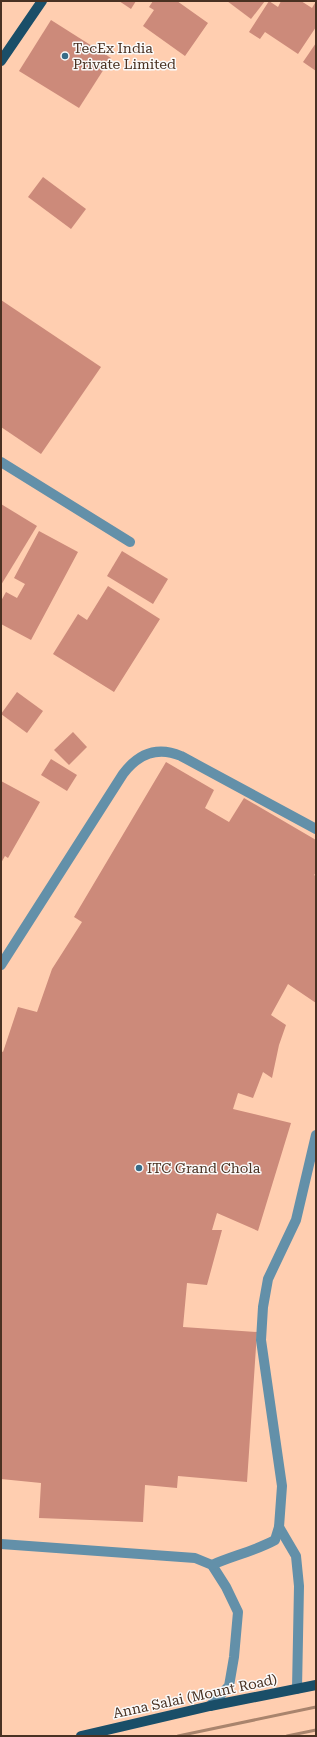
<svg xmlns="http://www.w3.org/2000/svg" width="317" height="1737" viewBox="0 0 317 1737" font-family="'Roboto Serif',serif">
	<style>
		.building { fill: #cc8a7a }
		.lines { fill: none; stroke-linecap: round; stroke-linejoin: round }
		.minor { stroke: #6390a9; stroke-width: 10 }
		.major { stroke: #1a4e68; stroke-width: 10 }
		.rail { stroke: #a9846d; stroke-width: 3 }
		.poi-dot { fill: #376c88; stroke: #fafafa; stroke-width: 1.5 }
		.labels { text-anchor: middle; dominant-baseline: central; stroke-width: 3; stroke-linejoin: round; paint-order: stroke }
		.poi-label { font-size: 14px; fill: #493122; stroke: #fafafa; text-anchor: start }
		.street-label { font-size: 14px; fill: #493122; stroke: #fafafa }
	</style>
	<rect width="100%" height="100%" fill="#ffceb0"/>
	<g class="building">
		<path d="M119,1H136L131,9Z"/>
		<path d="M153,1H177L208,23L185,56L143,26L154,10L149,7Z"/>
		<path d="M227,1H265L251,19Z"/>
		<path d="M269,1L278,7L281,1H301L312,8L315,3L316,4V27L298,54L265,32L260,39L249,32Z"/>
		<path d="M51,20L111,58L79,108L19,71Z"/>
		<path d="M316,43V71L303,62Z"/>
		<path d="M43,177L86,209L71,229L28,197Z"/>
		<path d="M1,300L101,367L41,454L1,427Z"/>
		<path d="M1,504L37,526L1,585Z"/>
		<path d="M39,531L78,552L31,640L1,624V601L6,592L17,598L25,584L14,578Z"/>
		<path d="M122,551L168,579L153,604L107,576Z"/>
		<path d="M108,586L160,619L114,692L53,654L78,614L87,620Z"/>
		<path d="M17,692L43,711L27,733L1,714Z"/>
		<path d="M73,732L87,747L69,765L54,750Z"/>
		<path d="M51,759L77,775L67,791L41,775Z"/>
		<path d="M166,762L214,790L205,808L229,822L244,798L316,840V873L314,875L316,876V1003L288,984L271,1015L286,1025L279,1045L272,1078L263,1072L253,1098L238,1093L233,1109L291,1123L258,1231L217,1213L212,1230H222L207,1285L187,1283L183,1327L257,1332L247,1482L178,1476L177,1488L145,1485L143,1522L39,1518L41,1483L1,1479V1051L3,1052L18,1007L37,1012L52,969L82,922L74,917Z"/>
		<path d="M1,781L40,802L8,858L5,856L1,863Z"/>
	</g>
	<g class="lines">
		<g class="minor">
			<path d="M1,462L130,542"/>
			<path d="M1,965L123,774C138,754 157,746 181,756L316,829"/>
			<path d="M279,1527L296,1556L299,1586L297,1689"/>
			<path d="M1,1544L195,1558L212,1565L226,1587L238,1612L234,1657L229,1686L210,1706"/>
			<path d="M212,1565C232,1556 255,1551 275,1540L279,1527L282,1486L261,1340L263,1307L268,1279L296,1220L316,1135"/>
		</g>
		<g class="major">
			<path d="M1,61L42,1"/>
			<path d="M81,1736L210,1706L316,1685"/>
		</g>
		<g class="rail">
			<path d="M178,1736L316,1707"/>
			<path d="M287,1736L316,1730"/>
		</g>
	</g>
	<g class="poi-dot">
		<circle cx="65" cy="56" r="4"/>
		<circle cx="139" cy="1168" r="4"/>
	</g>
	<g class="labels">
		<g class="poi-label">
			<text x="73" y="48">TecEx India<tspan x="73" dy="16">Private Limited</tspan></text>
			<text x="147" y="1168">ITC Grand Chola</text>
		</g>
		<g class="street-label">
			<text transform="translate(195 1696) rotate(-12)">Anna Salai (Mount Road)</text>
		</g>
	</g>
	<rect width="317" height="1737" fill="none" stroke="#493122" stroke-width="4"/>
</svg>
